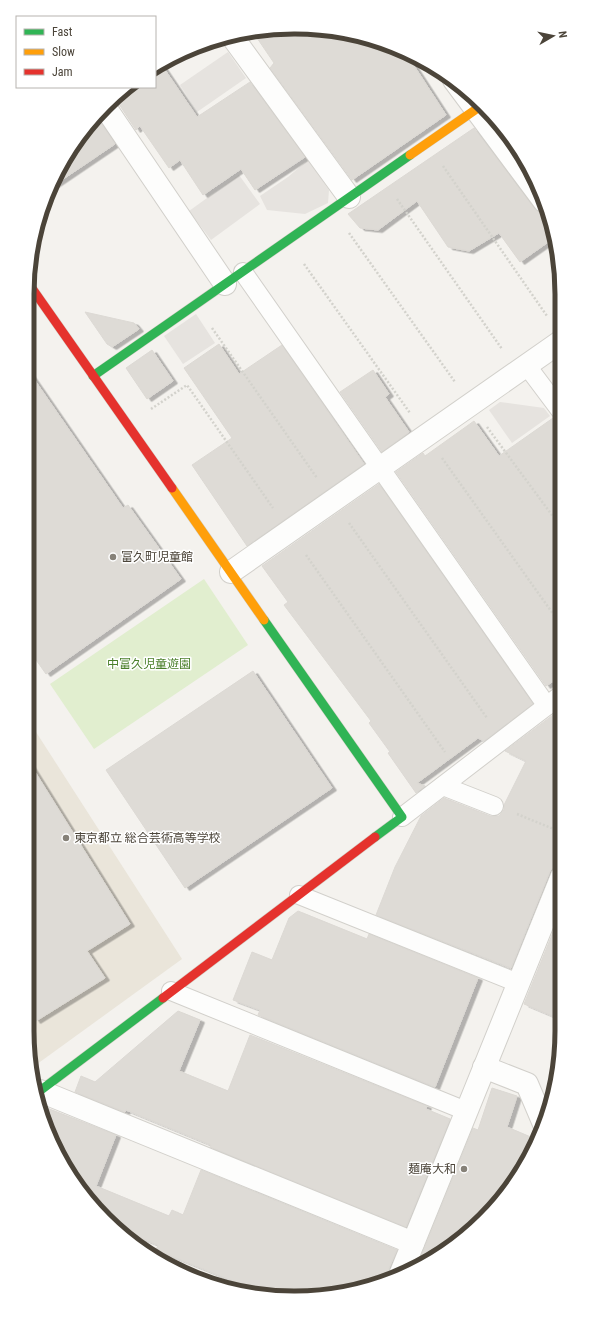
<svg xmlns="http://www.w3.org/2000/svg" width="589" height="1325" viewBox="0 0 589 1325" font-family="'Roboto Condensed','Noto Sans JP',sans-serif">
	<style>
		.education { fill: #eae5da }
		.green { fill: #e1eecf }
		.parking { fill: #e6e3df }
		.building { fill: #dedbd6; stroke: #dcd9d4; filter: url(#shadow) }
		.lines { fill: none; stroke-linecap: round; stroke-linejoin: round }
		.lane-casing { stroke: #d2d0cb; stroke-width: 20 }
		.street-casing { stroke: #d2d0cb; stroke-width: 24 }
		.fast-casing { stroke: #d3cfc5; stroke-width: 10 }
		.slow-casing { stroke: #d3cfc5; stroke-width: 10 }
		.jam-casing { stroke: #d3cfc5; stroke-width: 10 }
		.path { stroke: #d3d2cc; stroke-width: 2.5; stroke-dasharray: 2 2; stroke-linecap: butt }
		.lane { stroke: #fdfdfc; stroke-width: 18 }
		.street { stroke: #fdfdfc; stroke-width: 22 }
		.fast { stroke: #30b455; stroke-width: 9 }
		.slow { stroke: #ff9f0a; stroke-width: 9 }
		.jam { stroke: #e5322d; stroke-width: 9 }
		.poi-dot { fill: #868178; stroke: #fff; stroke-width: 1.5 }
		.labels { text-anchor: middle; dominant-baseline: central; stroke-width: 3; stroke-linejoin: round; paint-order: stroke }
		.poi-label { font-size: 12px; fill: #4b4439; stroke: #fff; text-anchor: start }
		.park-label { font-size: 12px; fill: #4a7f2a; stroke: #fff }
		.rim { fill: none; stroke: #4b4439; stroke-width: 5 }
	</style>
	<defs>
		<filter id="shadow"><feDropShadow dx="4.5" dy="2.5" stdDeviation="0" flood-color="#0004"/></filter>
	</defs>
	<rect width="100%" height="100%" fill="#f4f2ee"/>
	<path class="education" d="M27,718L182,959L33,1067L27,1030Z"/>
	<path class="green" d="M204,579L248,645L94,749L50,684Z"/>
	<g class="parking">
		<path d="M228,52L246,78L197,112L180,85Z"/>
		<path d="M308,160L329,190L328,203L305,214L267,210L260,196L288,177Z"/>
		<path d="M239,175L260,204L211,240L189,211Z"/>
		<path d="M196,314L215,343L183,364L164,336Z"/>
		<path d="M500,402L544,408L550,416L512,443L489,410Z"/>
	</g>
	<g class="building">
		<path d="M277,28L330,29L381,41L407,55L446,115L352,180L270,68L274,63L253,32Z"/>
		<path d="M161,64L197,117L250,82L305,157L255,190L241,169L203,195L180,160L169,168L140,126L136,130L115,98L127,87H155V68Z"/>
		<path d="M97,117L115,144L50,188L63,161L91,121Z"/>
		<path d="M474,128L534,208L542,213L550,225L554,238L520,262L499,233L469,251L448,247L417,201L378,230L360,228L348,214Z"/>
		<path d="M85,312L134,323L139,329L112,347L107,344Z"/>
		<path d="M219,344L239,374L282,345L364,464L247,546L192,465L232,438L184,368Z"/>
		<path d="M152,350L173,381L147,399L126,368Z"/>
		<path d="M27,369L123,508L128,505L181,579L46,674L27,647Z"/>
		<path d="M373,370L389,394L385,397L409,432L382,452L340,392Z"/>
		<path d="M553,418L560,420L561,676L546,686L396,472L423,453L425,456L474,421L499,456Z"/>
		<path d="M379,484L533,704L484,741L478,738L417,783L425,786L416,793L388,753L390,752L369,723L371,721L284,605L288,602L262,566Z"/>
		<path d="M253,671L332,788L185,888L106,770Z"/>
		<path d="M561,709L562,864L555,866L550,871L511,968L376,915L395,867L421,816L444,798L490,816H499L504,810V805L526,761L505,751Z"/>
		<path d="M27,759L130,924L87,951L105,978L36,1021L27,1006Z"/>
		<path d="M562,910V1020L524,1004Z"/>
		<path d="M298,911L367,939L369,934L478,978L435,1087L258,1015L260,1010L233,1000L252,952L272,960L289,918Z"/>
		<path d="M178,1011L200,1020L179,1071L228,1091L250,1035L427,1106L426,1109L450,1119L406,1227L210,1147L211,1145L126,1110L125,1112L75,1092L81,1076L95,1082Z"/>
		<path d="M492,1088L517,1096L507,1127L533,1138L515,1180L496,1207L428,1262L417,1266L473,1128L478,1130Z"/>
		<path d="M39,1105L116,1135L96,1186L169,1216L172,1210L183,1215L201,1170L397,1250L389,1268V1277L346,1293L294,1298L268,1295L156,1250L158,1245L123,1231L93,1207L63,1164L41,1117Z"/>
	</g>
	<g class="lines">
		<defs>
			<g id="lane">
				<path d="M243,272L547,706"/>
				<path d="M527,366L560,410"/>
				<path d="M443,786L494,806"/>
				<path d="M402,817L561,695"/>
				<path d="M299,895L518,983"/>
				<path d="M171,991L466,1111"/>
			</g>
			<g id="street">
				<path d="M231,35L349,197"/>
				<path d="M454,80L544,201"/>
				<path d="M105,107L225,284"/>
				<path d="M231,572L560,342"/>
				<path d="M484,1067L527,1084L544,1124"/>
				<path d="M40,1091L413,1243"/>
				<path d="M401,1273L562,876"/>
			</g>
			<g id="fast">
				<path d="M93,376L410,155"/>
				<path d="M264,620L402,817L375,837"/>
				<path d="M37,1093L163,998"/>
			</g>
			<g id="slow">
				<path d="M410,155L475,110"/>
				<path d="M172,488L264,620"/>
			</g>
			<g id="jam">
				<path d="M29,284L172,488"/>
				<path d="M163,998L375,837"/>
			</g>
		</defs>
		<use href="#lane" class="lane-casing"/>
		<use href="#street" class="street-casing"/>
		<use href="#fast" class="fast-casing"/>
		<use href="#slow" class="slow-casing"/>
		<use href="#jam" class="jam-casing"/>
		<g class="path">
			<path d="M443,166L547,316"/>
			<path d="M397,199L502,349"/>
			<path d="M349,233L455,382"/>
			<path d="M304,264L410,413"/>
			<path d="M212,328L317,478"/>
			<path d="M151,409L187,385L273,508"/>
			<path d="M487,427L560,526"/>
			<path d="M442,458L561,625"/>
			<path d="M349,523L487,718"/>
			<path d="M306,555L445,752"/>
			<path d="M517,814L561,832"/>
		</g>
		<use href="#lane" class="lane"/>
		<use href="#street" class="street"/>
		<use href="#fast" class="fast"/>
		<use href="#slow" class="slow"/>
		<use href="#jam" class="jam"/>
	</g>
	<g class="poi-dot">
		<circle cx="113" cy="557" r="4"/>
		<circle cx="66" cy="838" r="4"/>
		<circle cx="464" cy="1169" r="4"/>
	</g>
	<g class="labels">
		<g class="poi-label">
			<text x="121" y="557">富久町児童館</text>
			<text x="74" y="838">東京都立 総合芸術高等学校</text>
			<text x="456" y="1169" text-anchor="end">麺庵大和</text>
		</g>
		<g class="park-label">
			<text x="149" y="664">中富久児童遊園</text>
		</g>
	</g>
	<path d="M0 0H589V1325H0ZM294 34H295A260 260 0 0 1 555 294V1031A260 260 0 0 1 295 1291H294A260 260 0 0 1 34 1031V294A260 260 0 0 1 294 34Z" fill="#fff" fill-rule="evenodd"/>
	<path class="rim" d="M294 34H295A260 260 0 0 1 555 294V1031A260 260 0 0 1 295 1291H294A260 260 0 0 1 34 1031V294A260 260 0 0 1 294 34Z"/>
	<rect x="16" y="16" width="140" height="72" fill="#ffffff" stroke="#b7b4b0"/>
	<rect x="24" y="29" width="20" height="6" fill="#30b455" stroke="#b7b4b0"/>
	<text x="52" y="36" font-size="12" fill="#4b4439">Fast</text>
	<rect x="24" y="49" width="20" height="6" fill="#ff9f0a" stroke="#b7b4b0"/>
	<text x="52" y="56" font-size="12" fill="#4b4439">Slow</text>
	<rect x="24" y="69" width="20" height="6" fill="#e5322d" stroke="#b7b4b0"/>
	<text x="52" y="76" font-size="12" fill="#4b4439">Jam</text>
	<g transform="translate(553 36) rotate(81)" stroke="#ffffff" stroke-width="3" paint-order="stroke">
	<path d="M0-3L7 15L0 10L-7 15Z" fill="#4b4439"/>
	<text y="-6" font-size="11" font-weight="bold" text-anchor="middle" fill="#4b4439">N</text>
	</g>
</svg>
